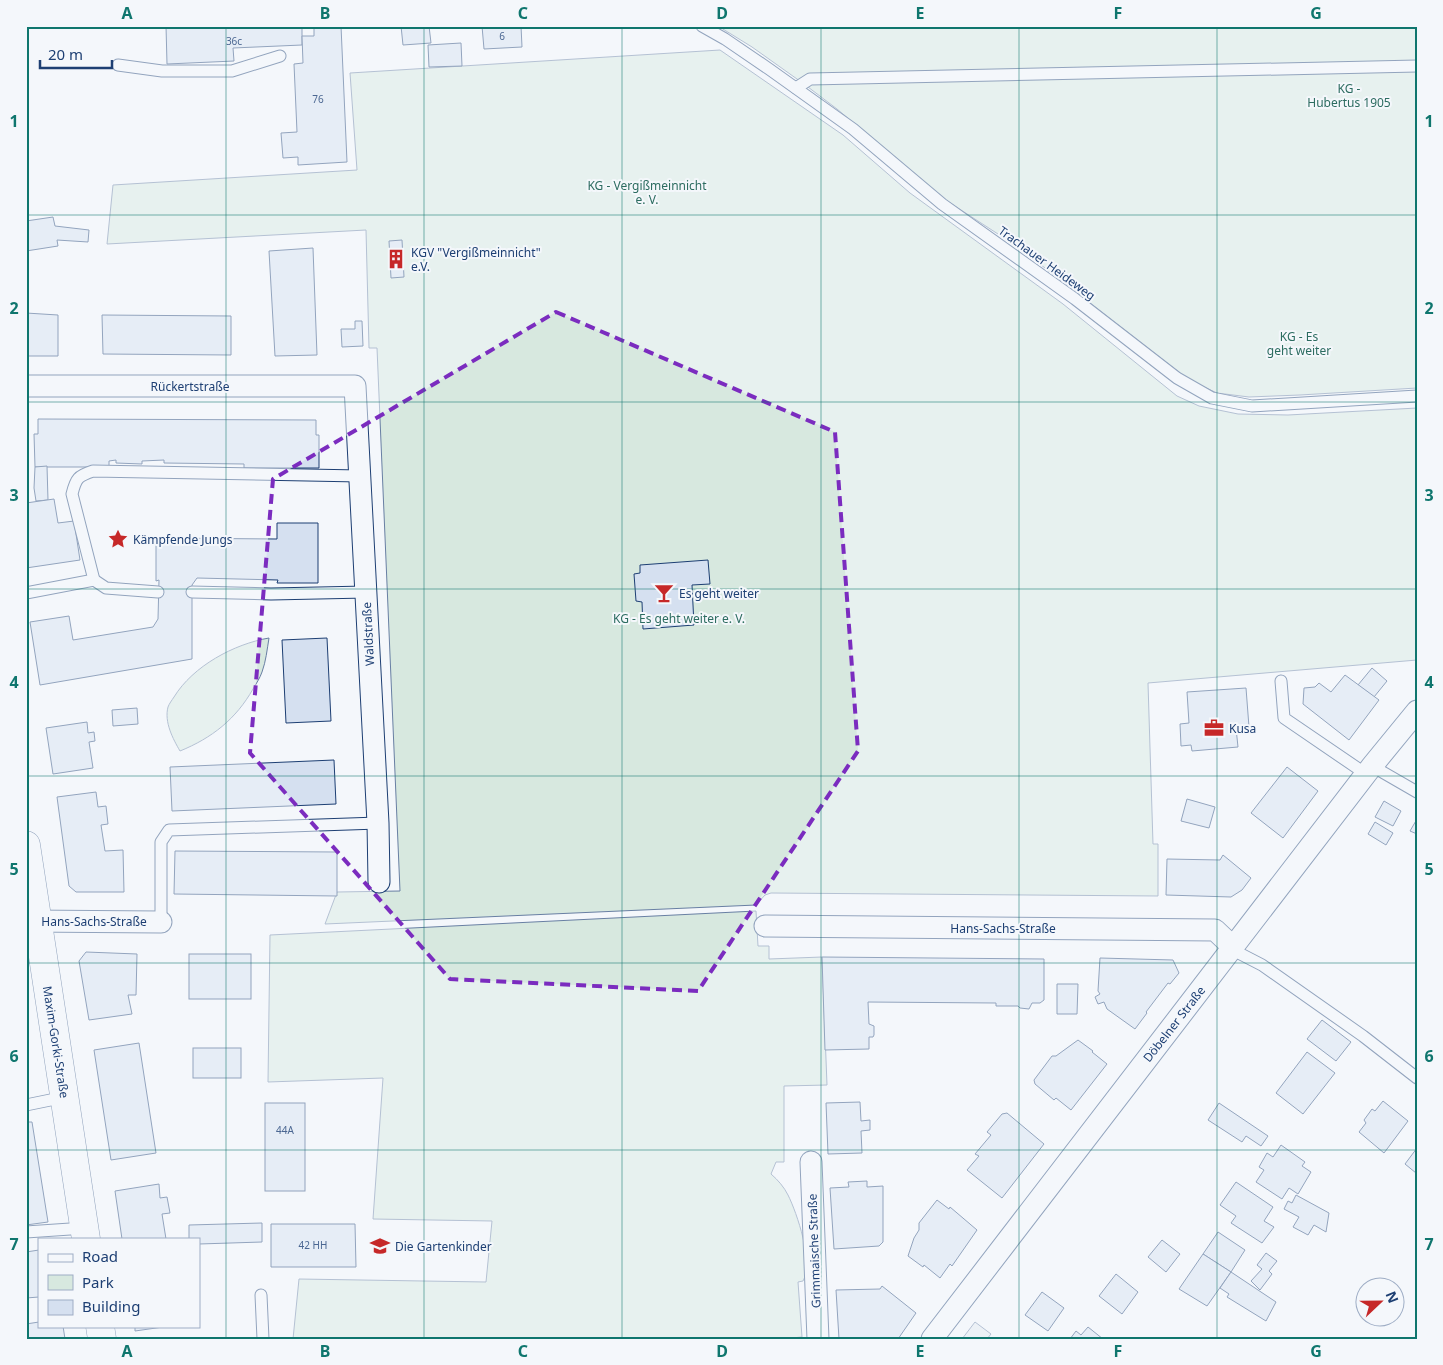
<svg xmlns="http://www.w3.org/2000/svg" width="1443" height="1365" viewBox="0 0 1443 1365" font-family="'Noto Sans',sans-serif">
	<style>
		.green { fill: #d7e8df; stroke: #687fa3 }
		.parking { fill: #e3e8f0; stroke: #687fa3 }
		.building { fill: #d5e0f0; stroke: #1d3f73 }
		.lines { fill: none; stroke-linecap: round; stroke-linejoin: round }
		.lane-casing { stroke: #1d3f73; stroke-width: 13 }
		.street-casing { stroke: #1d3f73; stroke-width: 23 }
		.secondary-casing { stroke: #1d3f73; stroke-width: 29 }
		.lane { stroke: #f4f7fb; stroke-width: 11 }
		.street { stroke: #f4f7fb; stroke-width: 21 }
		.secondary { stroke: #f4f7fb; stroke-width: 28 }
		.fence { stroke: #1d3f73; stroke-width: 1; stroke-dasharray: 6 2.5; stroke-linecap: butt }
		.marked { fill: none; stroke: #7b2cbf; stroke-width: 4; stroke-dasharray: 10 6; stroke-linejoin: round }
		.grid { fill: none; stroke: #0f766e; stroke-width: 1; stroke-opacity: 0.55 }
		.labels { text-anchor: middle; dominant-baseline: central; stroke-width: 4; stroke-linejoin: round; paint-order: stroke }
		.number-label { font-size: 10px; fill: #4b6792 }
		.park-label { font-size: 12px; fill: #2c6c60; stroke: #f4f7fb }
		.poi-label { font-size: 12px; fill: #1d3f73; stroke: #f4f7fb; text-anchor: start }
		.street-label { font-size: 12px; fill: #1d3f73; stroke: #f4f7fb }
		.neatline { fill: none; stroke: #0f766e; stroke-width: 2 }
		.grid-label { font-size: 16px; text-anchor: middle; font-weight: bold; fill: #0f766e }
	</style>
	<rect width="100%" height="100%" fill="#f4f7fb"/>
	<g class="green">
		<path d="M718,26H1417V388L1300,395L1249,397L1217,393L1189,380L1018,247L944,199L837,109L804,84L752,47Z"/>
		<path d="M720,50L843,135L910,193L1063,304L1177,396L1199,406L1238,414L1288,415L1417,408V660L1148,683L1153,844H1158V896L771,893L765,895L756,905L325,924L337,892L400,891L377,348H369L366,230L107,244L113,185L357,170L350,73Z"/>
		<path d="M269,638C267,650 266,661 262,672C260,678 256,684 253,689C236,719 212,738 180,751C173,739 164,722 168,707C169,704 172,700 174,697C193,666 234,644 269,638Z"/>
		<path d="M756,911L758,946H769V959L822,957L827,1085L784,1086V1162H776L771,1174C778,1180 784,1187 788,1195C797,1213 814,1263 803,1281L798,1282L802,1337L781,1339H293L299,1279L486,1282L492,1221L373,1219L383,1078L268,1082L270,935Z"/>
	</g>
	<path class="parking" d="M975,1322L991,1334L987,1339H962Z"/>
	<g class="building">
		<path d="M166,26H302V45L233,48L234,61L167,64Z"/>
		<path d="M314,26H341L347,162L298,165V157L283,158L281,133L297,132L294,64L303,63L302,36H314Z"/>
		<path d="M401,26H429L431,43L403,45Z"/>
		<path d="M482,26H521L522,47L484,49Z"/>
		<path d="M461,43L462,66L429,67L428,45Z"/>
		<path d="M53,217L55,226L89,230L88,242L57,240L58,246L26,251V221Z"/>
		<path d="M402,240L404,277L391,278L389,241Z"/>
		<path d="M313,248L317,355L275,356L269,251Z"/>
		<path d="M26,313L58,315V356H26Z"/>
		<path d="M102,315L231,316V355L103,354Z"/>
		<path d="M355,321H362L363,346L342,347L341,329H355Z"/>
		<path d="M38,419L316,420V435H319V468H244V464L164,463V460L142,461V464L116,463V460L109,461V467H35L34,434H38Z"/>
		<path d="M47,466L48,500L36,501L34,488L35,467Z"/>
		<path d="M54,499L58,523L74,521L80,560L26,568V503Z"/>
		<path d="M277,523H318V583H277L278,580L197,578L192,585V659L40,685L30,622L69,616L73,640L153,627L158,619L159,580L156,581V538L277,539Z"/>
		<path d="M708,560L710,584L692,585L694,625L643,629L642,602L636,601L634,574L640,573V565Z"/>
		<path d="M327,638L331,721L286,723L282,640Z"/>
		<path d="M1372,668L1387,681L1374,697L1358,685Z"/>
		<path d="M1345,675L1379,700L1349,740L1303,704L1304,688L1315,687L1319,683L1331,692Z"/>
		<path d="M1246,688L1249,727L1236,728L1238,747L1192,751L1191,745L1181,746L1180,724L1189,723L1187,692Z"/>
		<path d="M137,708L138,724L113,726L112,710Z"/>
		<path d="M87,722L88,733L94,732L95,741L89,742L93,768L53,774L46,728Z"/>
		<path d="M334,760L336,804L172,811L170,767Z"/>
		<path d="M1287,767L1318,791L1283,838L1251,813Z"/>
		<path d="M96,792L98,807L106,806L108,824L101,825L105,851L123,850L124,892H76L69,886L57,797Z"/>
		<path d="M1187,799L1215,807L1209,828L1181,821Z"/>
		<path d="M1384,801L1401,811L1393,826L1375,817Z"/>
		<path d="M1417,819V834L1410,831Z"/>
		<path d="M1375,822L1393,833L1386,845L1368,834Z"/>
		<path d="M175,851L337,852V896L174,894Z"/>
		<path d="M1223,855L1251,878L1242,890L1231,897L1166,895L1167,859L1220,860Z"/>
		<path d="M86,952L137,954L136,995H128L132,1014L89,1020L79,961Z"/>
		<rect x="189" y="954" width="62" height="45"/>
		<path d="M822,957L1044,959V1000L1040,1003H1032L1029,1009L1020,1008L1018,1006H996V1003L868,1002L869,1024L874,1026V1035L873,1037H869V1049L825,1050Z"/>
		<path d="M1100,958L1173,960L1179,973L1170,984L1168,983L1146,1012L1147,1013L1135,1029L1107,1009L1104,1002L1098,1004L1095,997L1100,994L1098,991Z"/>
		<path d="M1057,984H1078L1077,1014H1057Z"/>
		<path d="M1322,1020L1351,1042L1336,1061L1307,1039Z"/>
		<path d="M1078,1040L1093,1051L1092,1052L1107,1064L1071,1110L1056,1098L1054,1100L1035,1084L1034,1080L1052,1056H1056Z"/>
		<path d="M139,1043L156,1153L111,1160L94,1050Z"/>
		<rect x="193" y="1048" width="48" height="30"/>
		<path d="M1307,1052L1335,1073L1303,1114L1276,1093Z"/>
		<path d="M1383,1101L1408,1121L1384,1153L1359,1132L1366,1123L1364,1120L1372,1109L1375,1111Z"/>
		<path d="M860,1102L861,1121L870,1120V1130L861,1131L862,1153L828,1154L826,1103Z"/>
		<rect x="265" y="1103" width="40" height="88"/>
		<path d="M1219,1103L1268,1136L1261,1146L1246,1136L1242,1142L1208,1120Z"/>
		<path d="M1007,1113L1044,1144L1002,1198L967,1170L979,1156L975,1154L991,1135L987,1132L1002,1114Z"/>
		<path d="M26,1122H32L48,1222L26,1225Z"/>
		<path d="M1281,1145L1305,1162L1302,1166L1311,1172L1298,1194L1289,1188L1282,1199L1256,1182L1264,1170L1259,1167L1267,1153L1273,1157Z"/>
		<path d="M1417,1148V1172L1416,1173L1405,1164Z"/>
		<path d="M867,1181V1187L883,1186V1242L879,1246L834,1249L830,1188L849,1187L848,1182Z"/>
		<path d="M1236,1182L1273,1207L1264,1221L1274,1227L1262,1243L1231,1223L1236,1216L1220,1205Z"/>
		<path d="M159,1184L160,1198L167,1197L170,1213L162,1214L166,1239H122L115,1191Z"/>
		<path d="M1296,1195L1329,1213L1326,1232L1314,1225L1308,1235L1293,1227L1299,1217L1284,1209L1288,1201L1292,1203Z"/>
		<path d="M937,1200L949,1209L950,1207L977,1230L952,1266L950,1264L940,1278L924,1265L923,1267L908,1256L914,1238L919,1230V1223Z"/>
		<path d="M262,1223V1242L199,1244V1239H189V1225Z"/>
		<path d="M271,1224H355L356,1267H271Z"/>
		<path d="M1218,1232L1245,1250L1231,1272L1203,1254Z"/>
		<path d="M1162,1240L1180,1254L1166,1272L1148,1257Z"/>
		<path d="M39,1250V1297L26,1298V1252Z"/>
		<path d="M1266,1253L1277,1261L1269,1271L1272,1274L1260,1290L1251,1281L1262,1269L1257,1265Z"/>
		<path d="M1203,1254L1231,1272L1207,1306L1179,1289Z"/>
		<path d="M1231,1272L1276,1302L1266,1321L1227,1297L1229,1294L1220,1288Z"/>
		<path d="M1116,1274L1138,1292L1122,1314L1099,1296Z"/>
		<path d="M882,1286L916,1313L898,1339H839L836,1290L880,1289Z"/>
		<path d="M1042,1292L1064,1308L1048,1331L1025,1315Z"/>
		<path d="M39,1322V1326H63L65,1339H26V1324Z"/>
		<path d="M135,1326H170L135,1331Z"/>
		<path d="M1088,1327L1103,1339H1070L1076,1331L1081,1335Z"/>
	</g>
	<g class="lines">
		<defs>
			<g id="lane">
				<path d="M702,26L725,39L769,69L853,129L942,204L1075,299L1177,378L1212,398L1252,406L1417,396"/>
				<path d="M118,65L162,71H232L280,56"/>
				<path d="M796,88L810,79L1417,66"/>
				<path d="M94,580L72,494C76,478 78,476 93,471L360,476"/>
				<path d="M192,592L271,594L366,592"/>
				<path d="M26,593L94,580L106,588L158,592"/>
				<path d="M1281,681L1284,718L1366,774"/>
				<path d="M1372,766L1417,792"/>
				<path d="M161,922V842L169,830L378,823"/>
				<path d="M1231,949L1262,965L1363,1036L1417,1078"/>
				<path d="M26,1105L65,1097"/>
				<path d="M26,1232L85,1228"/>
				<path d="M261,1295L263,1339"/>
			</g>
			<g id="street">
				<path d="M26,386H355L378,823L379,882"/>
				<path d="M26,921L161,922"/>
				<path d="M765,926L1215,930L1233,947"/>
				<path d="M811,1162L818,1339"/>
				<path d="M932,1339L1372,766L1417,711"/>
			</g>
			<g id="secondary">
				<path d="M26,845L86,1239"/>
				<path d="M100,1326L102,1339"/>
			</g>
		</defs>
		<use href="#lane" class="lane-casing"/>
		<use href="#street" class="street-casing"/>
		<use href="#secondary" class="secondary-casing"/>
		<use href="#lane" class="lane"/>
		<use href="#street" class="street"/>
		<use href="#secondary" class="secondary"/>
		<path class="fence" d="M759,1339H781"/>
	</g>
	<path d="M0 0H1443V1365H0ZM556,312L835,432L858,751L698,991L450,979L250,753L273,479Z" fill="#f4f7fb" fill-opacity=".55" fill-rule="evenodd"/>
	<path class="marked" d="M556,312L835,432L858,751L698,991L450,979L250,753L273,479Z"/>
	<path class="grid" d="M226,26V1339M424,26V1339M622,26V1339M821,26V1339M1019,26V1339M1217,26V1339M26,215H1417M26,402H1417M26,589H1417M26,776H1417M26,963H1417M26,1150H1417"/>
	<defs>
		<symbol id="building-bare" viewBox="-9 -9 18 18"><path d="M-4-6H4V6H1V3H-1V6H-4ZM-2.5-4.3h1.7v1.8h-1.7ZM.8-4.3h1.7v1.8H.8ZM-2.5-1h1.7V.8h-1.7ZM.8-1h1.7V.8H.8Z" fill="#c62828" stroke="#f4f7fb" stroke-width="2.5" paint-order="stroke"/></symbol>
		<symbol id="sight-bare" viewBox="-9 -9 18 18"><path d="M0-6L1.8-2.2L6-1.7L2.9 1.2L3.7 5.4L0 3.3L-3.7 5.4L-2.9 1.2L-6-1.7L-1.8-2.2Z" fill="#c62828" stroke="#f4f7fb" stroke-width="2.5" paint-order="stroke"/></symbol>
		<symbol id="bar-bare" viewBox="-9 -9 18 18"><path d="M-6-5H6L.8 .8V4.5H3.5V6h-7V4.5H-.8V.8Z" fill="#c62828" stroke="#f4f7fb" stroke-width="2.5" paint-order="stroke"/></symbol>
		<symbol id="office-bare" viewBox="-9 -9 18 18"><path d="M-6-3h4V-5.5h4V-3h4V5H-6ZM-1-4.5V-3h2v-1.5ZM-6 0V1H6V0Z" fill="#c62828" stroke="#f4f7fb" stroke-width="2.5" paint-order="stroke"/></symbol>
		<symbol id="school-bare" viewBox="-9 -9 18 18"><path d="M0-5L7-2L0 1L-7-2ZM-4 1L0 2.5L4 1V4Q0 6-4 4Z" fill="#c62828" stroke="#f4f7fb" stroke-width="2.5" paint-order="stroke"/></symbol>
	</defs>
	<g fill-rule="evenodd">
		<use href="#building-bare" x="382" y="245" width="28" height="28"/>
		<use href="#sight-bare" x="104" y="525" width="28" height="28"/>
		<use href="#bar-bare" x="650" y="579" width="28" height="28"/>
		<use href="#office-bare" x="1200" y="714" width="28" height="28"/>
		<use href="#school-bare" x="366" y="1232" width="28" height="28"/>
	</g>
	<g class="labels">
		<g class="number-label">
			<text x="502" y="36">6</text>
			<text x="234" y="41">36c</text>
			<text x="318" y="99">76</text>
			<text x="285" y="1130">44A</text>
			<text x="313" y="1245">42 HH</text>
		</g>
		<g class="park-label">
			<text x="1349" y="88">KG -<tspan x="1349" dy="14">Hubertus 1905</tspan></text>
			<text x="647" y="185">KG - Vergißmeinnicht<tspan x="647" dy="14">e. V.</tspan></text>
			<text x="1299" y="336">KG - Es<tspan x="1299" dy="14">geht weiter</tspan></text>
			<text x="679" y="618">KG - Es geht weiter e. V.</text>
		</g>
		<g class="poi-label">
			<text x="411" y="252">KGV "Vergißmeinnicht"<tspan x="411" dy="14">e.V.</tspan></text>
			<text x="133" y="539">Kämpfende Jungs</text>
			<text x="679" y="593">Es geht weiter</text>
			<text x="1229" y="728">Kusa</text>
			<text x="395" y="1246">Die Gartenkinder</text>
		</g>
		<g class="street-label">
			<text transform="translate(1047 263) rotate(36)">Trachauer Heideweg</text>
			<text x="190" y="386">Rückertstraße</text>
			<text transform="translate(368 634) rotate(-93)">Waldstraße</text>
			<text x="94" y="921">Hans-Sachs-Straße</text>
			<text x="1003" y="928">Hans-Sachs-Straße</text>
			<text transform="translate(1174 1024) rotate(-52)">Döbelner Straße</text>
			<text transform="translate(56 1042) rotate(81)">Maxim-Gorki-Straße</text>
			<text transform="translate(814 1251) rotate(-92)">Grimmaische Straße</text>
		</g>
	</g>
	<rect width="1443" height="1365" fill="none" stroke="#f4f7fb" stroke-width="55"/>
	<rect x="38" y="1238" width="162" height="90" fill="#f4f7fb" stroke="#9eadc5"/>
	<rect x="48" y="1254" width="25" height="8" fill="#f4f7fb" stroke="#9eadc5"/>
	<text x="82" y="1262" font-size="15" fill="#1d3f73">Road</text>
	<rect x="48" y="1275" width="25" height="15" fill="#d7e8df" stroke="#9eadc5"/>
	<text x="82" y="1288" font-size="15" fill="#1d3f73">Park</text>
	<rect x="48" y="1300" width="25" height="15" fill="#d5e0f0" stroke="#9eadc5"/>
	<text x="82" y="1312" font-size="15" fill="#1d3f73">Building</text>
	<g transform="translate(1380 1302) rotate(68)"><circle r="24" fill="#f4f7fb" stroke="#9eadc5"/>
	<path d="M0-4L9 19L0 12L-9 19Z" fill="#c62828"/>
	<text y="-8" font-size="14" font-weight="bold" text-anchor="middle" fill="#1d3f73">N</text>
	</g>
	<path d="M40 60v8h72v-8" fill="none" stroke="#1d3f73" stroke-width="2.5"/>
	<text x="48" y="60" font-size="15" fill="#1d3f73" stroke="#f4f7fb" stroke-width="4" paint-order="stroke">20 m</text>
	<rect x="28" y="28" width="1388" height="1310" class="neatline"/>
	<g class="grid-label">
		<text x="127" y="19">A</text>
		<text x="325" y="19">B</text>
		<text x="523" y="19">C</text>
		<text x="722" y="19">D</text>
		<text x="920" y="19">E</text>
		<text x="1118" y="19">F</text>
		<text x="1316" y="19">G</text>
		<text x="14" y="127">1</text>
		<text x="1429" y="127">1</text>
		<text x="14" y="314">2</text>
		<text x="1429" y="314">2</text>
		<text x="14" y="501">3</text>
		<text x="1429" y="501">3</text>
		<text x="14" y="688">4</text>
		<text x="1429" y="688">4</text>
		<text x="14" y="875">5</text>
		<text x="1429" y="875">5</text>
		<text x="14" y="1062">6</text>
		<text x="1429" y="1062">6</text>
		<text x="14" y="1250">7</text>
		<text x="1429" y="1250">7</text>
		<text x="127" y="1357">A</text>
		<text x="325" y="1357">B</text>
		<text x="523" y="1357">C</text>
		<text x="722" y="1357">D</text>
		<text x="920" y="1357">E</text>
		<text x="1118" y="1357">F</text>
		<text x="1316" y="1357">G</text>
	</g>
</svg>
